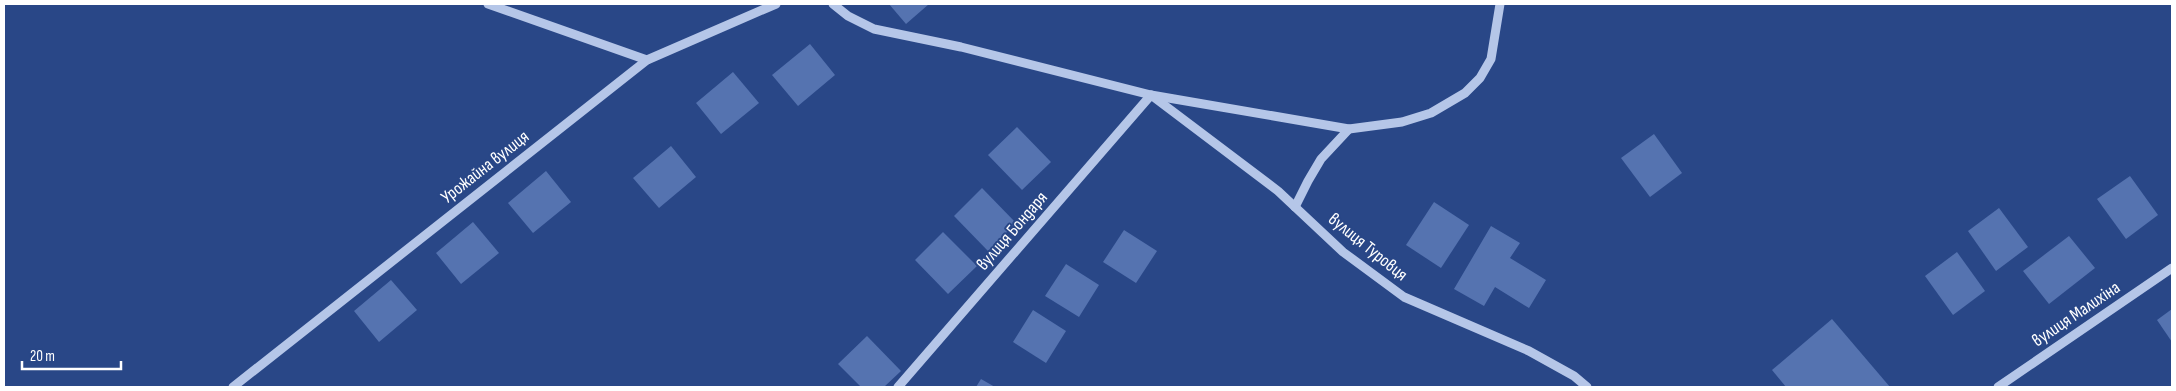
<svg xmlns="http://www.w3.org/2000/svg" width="2176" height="391" viewBox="0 0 2176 391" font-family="'Sofia Sans Condensed',sans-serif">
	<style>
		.building { fill: #5573b0 }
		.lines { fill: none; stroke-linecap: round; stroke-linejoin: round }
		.minor { stroke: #b5c6e8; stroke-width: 9 }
		.labels { text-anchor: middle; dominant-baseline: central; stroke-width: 4; stroke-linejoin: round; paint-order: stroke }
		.street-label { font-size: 18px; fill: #fff; stroke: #294787 }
	</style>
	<rect width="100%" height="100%" fill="#294787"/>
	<g class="building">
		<path d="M889,4H929L906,24Z"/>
		<path d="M810,44L835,75L798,106L772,75Z"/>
		<path d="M733,72L759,103L721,134L696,103Z"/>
		<path d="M1017,127L1051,162L1022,190L988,155Z"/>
		<path d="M1654,134L1682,173L1650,197L1621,158Z"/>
		<path d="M671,146L696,177L659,208L633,178Z"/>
		<path d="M546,171L571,202L533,233L508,203Z"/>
		<path d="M2130,176L2158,215L2126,239L2097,199Z"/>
		<path d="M982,188L1016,223L988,251L954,216Z"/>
		<path d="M1434,202L1469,225L1441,268L1406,245Z"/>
		<path d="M1999,208L2028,247L1996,271L1968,231Z"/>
		<path d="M473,222L499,253L461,284L436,253Z"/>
		<path d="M1491,226L1520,243L1510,258L1546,280L1529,308L1495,287L1484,306L1454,289Z"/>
		<path d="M1124,230L1157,251L1136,283L1103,262Z"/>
		<path d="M943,232L977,266L948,294L915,260Z"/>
		<path d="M2069,236L2095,268L2049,304L2023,271Z"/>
		<path d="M1957,252L1985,291L1953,315L1925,276Z"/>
		<path d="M1066,264L1099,285L1079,317L1045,296Z"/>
		<path d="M391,280L417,310L379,342L354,311Z"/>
		<path d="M2172,309V342L2157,320Z"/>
		<path d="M1033,310L1066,331L1046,363L1013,342Z"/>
		<path d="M1832,319L1890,387H1786L1772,370Z"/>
		<path d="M867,336L901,371L884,387H861L838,364Z"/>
		<path d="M981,379L995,387H976Z"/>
	</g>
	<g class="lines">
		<g class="minor">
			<path d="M488,4L647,60"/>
			<path d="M833,4L848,16L874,29L961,47L1151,95L1349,129L1402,122L1431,113L1465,93L1480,78L1491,59L1500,4"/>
			<path d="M1295,207L1308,181L1321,159L1349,129"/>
			<path d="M233,387L647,60L776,4"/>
			<path d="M898,387L1151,95L1278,191L1343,252L1404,297L1529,351L1574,376L1587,387"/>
			<path d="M1998,387L2172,268"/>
		</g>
	</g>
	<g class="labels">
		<g class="street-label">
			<text transform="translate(485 167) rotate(-38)">Урожайна вулиця</text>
			<text transform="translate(1012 231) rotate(-49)">вулиця Бондаря</text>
			<text transform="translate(1368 247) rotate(39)">вулиця Туровця</text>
			<text transform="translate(2076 314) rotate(-34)">вулиця Малихіна</text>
		</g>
	</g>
	<rect width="2176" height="391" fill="none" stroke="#ffffff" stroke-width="10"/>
	<path d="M22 361v8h99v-8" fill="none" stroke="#ffffff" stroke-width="2.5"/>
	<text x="30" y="361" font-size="15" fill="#ffffff" stroke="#294787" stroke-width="4" paint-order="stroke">20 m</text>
</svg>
